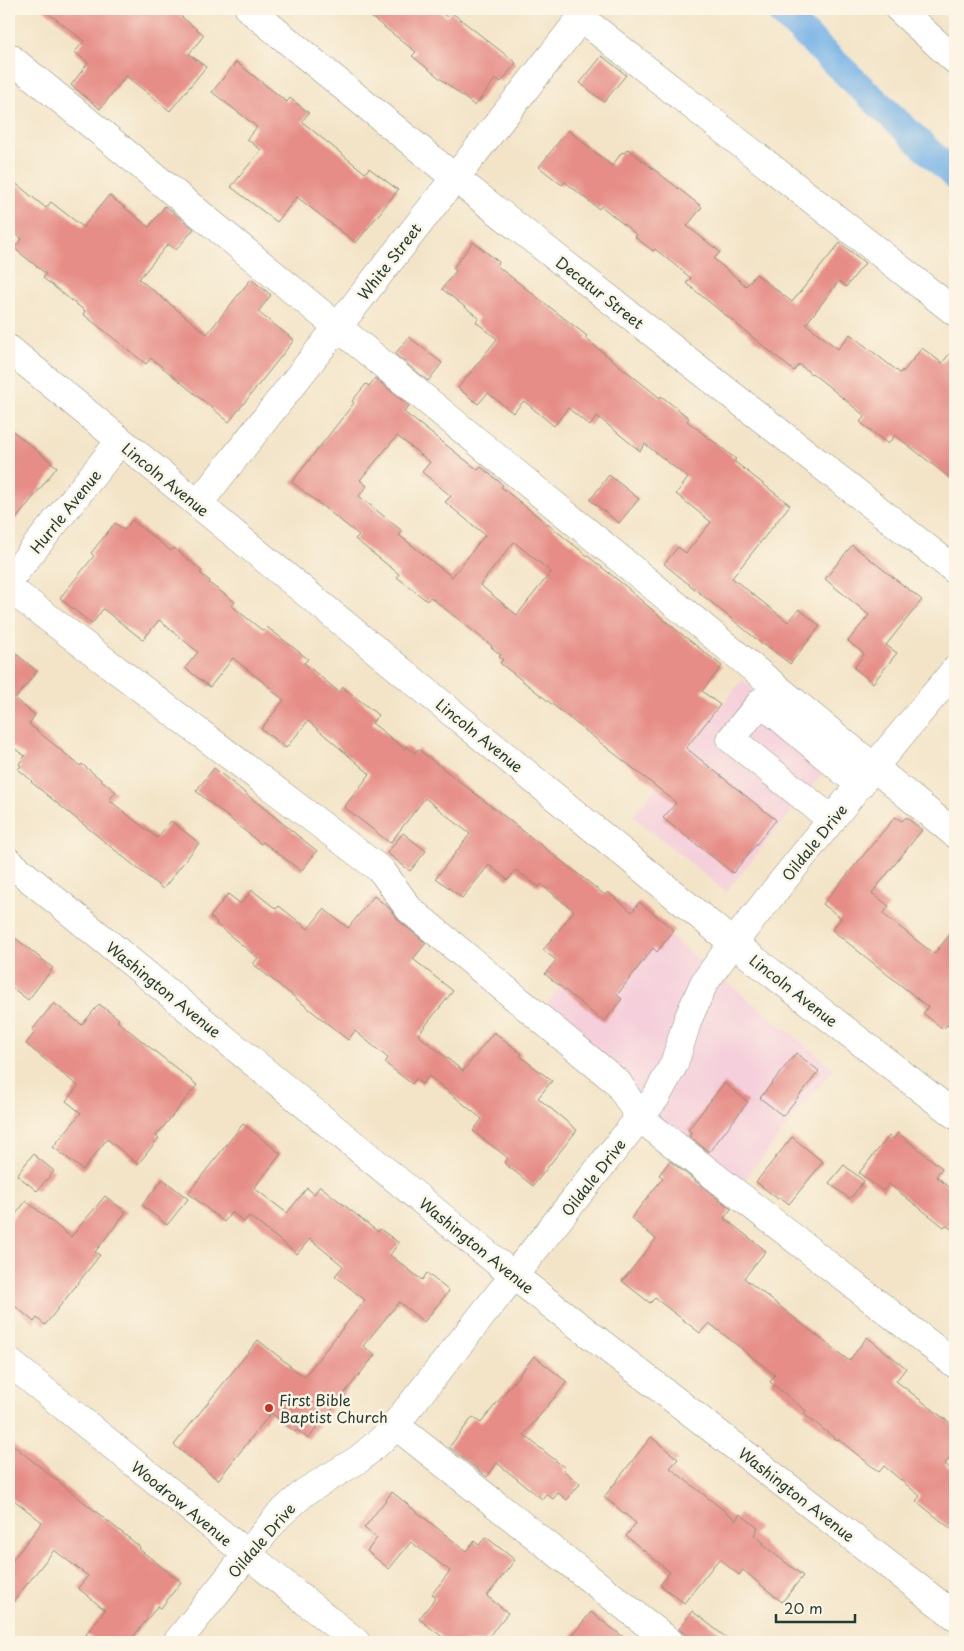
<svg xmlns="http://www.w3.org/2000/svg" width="964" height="1651" viewBox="0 0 964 1651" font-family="'Playpen Sans',sans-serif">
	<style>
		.built { fill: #f5cfdb }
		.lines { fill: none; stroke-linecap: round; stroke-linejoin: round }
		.canal { stroke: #75b2e7; stroke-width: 28 }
		.building { fill: #e68d87; fill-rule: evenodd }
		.minor-casing { stroke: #89907e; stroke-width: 29 }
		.minor { stroke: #fff; stroke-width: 28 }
		.poi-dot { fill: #c8321e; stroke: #fcf5e5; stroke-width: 2 }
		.labels { text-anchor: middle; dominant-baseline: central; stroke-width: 5; stroke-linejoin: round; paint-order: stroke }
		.street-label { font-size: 15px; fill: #1f3d34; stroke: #fcf5e5 }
		.poi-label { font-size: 15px; fill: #1f3d34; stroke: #fcf5e5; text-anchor: start }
	</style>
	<rect width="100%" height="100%" fill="#fcf5e5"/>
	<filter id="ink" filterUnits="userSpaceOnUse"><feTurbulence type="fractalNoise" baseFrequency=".02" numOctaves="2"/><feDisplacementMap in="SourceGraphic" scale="10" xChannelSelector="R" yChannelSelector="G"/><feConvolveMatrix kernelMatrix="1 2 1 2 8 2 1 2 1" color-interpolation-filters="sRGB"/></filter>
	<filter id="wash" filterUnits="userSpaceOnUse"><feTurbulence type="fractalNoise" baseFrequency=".0096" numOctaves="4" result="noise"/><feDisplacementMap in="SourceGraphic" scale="20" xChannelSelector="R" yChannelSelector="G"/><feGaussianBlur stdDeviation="1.12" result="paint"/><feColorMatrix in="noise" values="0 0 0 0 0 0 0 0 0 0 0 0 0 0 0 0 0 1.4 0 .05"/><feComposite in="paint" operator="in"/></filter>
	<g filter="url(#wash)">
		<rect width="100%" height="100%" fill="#f3e4c7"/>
		<g class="built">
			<path d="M742,680L836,756L726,892L633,816Z"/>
			<path d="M628,903L834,1068L739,1186L674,1134L543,1009Z"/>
		</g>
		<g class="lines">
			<path class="canal" d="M778,9L955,176"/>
		</g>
		<g id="blocks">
			<g class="building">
				<path d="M43,9H172L204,35L189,54L206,67L170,111L126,76L100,109L71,85L88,63L75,52L84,41Z"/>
				<path d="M361,9H436L447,17L451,12L516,63L501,82L496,78L475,106L412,56L416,52Z"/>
				<path d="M602,56L626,75L604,102L580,83Z"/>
				<path d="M236,62L287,102L290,98L309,113L302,121L306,125L365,173L369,168L398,190L356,243L297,197L277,222L231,187L261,150L247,139L257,127L212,92Z"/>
				<path d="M568,130L612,166L622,152L624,153L628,149L702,207L687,226L720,252L714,259L746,286L756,274L792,302L840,243L865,263L846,287L839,281L806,324L838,349L850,334L900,373L902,370L903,372L922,348L942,363L955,347V482L895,435L888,444L860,422L865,416L812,373L811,374L799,364L794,371L686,283L691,278L655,249L653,251L635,237L637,235L601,206L599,209L565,182L562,185L539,167Z"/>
				<path d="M9,178L46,208L51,202L83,227L109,195L149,227L165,206L194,229L176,250L168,244L139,279L207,334L251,279L271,295L258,312L294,340L229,422L151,358L146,364L83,314L85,311L43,278L46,274L14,248L22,239L9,228Z"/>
				<path d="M473,242L499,262L497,266L587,336L585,338L660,398L661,396L689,418L687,421L736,459L734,461L790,505L732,578L788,622L799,609L820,626L790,664L765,644L764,646L755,638L664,564L678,547L686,553L711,522L676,494L688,478L645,444L640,451L597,416L590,426L568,408L554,426L524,401L513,413L488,393L478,404L458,388L497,339L476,322L479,318L442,289L456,271L453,268Z"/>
				<path d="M409,337L442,363L428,381L395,354Z"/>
				<path d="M375,378L409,406L404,412L478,470L481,467L503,485L501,487L629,589V590L675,629L722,666L702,691L720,705L686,748L776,820L733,873L663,818L676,803L673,800L500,663L503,660L499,657L501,655L491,647L492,646L430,597L427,601L397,577L399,574L355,539L359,535L292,482L354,403L352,401L366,384L369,386ZM397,436L430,462L422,472L451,496L445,502L485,535L452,577L399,535L402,531L359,496L367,486L360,480ZM514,542L551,572L517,615L480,585Z"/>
				<path d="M9,428L57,467L9,528Z"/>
				<path d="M609,475L639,499L619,523L590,500Z"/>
				<path d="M132,520L171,551L174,548L202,571L200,573L210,581L209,583L235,602L232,606L263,631L267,627L308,659L304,663L339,692L343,687L378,715L372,723L405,749L406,746L415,753L418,749L605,895L608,892L632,912L639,902L674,930L657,952L653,948L617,995L622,999L604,1022L545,974L556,960L543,950L574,911L541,884L539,887L516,870L508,880L489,865L462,898L436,878L470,834L425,798L390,843L344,807L370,774L308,721L286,748L261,729L284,700L271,690L272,689L233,658L210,687L185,668L198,652L159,620L143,640L103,609L92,624L60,598L94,556L91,553L115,523L124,530Z"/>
				<path d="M852,545L922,600L886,645L897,653L873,683L854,668L864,654L848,641L869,615L825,579Z"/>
				<path d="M9,648L37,671L15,699L35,715L29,724L80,766L82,764L116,792L109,800L157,838L171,821L199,843L163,889L31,782L32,781L18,769L21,766L19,764L25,756L11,746L9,749Z"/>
				<path d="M214,768L317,851L301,871L263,842L261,844L196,791Z"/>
				<path d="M895,817L902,821L906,817L922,830L872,893L889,906L883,914L934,954L955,928V1031L947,1025L943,1029L923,1013L928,1007L832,930L841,918L823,904Z"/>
				<path d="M403,833L426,851L410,871L387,853Z"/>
				<path d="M252,890L276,909L279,906L308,929L324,909L348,928L374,896L389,908L399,921L426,943L413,959L453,991L418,1035L463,1071L494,1032L522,1054L520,1056L552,1081L538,1098L577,1130L533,1186L504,1163L508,1158L473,1131L482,1119L429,1076L422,1084L416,1079L412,1084L385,1063L388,1058L355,1031L348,1040L253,964L258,958L216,924L217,922L210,917L228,894L241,904Z"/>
				<path d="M9,933L53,968L28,1000L9,985Z"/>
				<path d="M54,1003L82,1025L99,1004L119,1019L117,1021L197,1085L156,1136L159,1138L138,1164L107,1139L83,1170L53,1147L81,1113L66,1101L78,1086L26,1044L35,1032L32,1030Z"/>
				<path d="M796,1053L819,1071L783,1116L760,1098Z"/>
				<path d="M724,1083L748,1102L709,1152L689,1136L692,1133L688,1130Z"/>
				<path d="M243,1124L281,1154L254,1188L287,1213L307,1188L314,1194L320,1186L378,1232L380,1229L399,1243L390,1255L422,1280L427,1273L449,1291L424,1322L399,1302L363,1346L375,1355L308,1439L297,1430L295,1432L271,1413L218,1480L174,1445L258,1340L304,1377L365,1300L335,1276L343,1266L310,1239L297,1254L249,1216L244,1222L232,1212L224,1222L188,1193Z"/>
				<path d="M898,1133L942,1168L936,1176L955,1192V1232L946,1225L944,1227L889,1184L883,1191L859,1173L889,1136L893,1139Z"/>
				<path d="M792,1137L823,1162L789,1204L780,1197L778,1199L756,1182Z"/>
				<path d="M33,1154L54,1171L37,1191L17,1175Z"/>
				<path d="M670,1161L731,1209L724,1218L766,1251L744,1278L849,1361L867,1337L906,1368L896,1381L955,1427V1451L945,1464L955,1472V1532L916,1501L920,1496L884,1466L879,1472L838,1439L837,1440L804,1414L806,1411L770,1382L775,1375L709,1323L700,1333L655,1298L650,1303L622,1281L656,1239L631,1218L663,1178L659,1175Z"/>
				<path d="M844,1165L864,1181L850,1199L829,1183Z"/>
				<path d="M163,1179L188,1199L167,1225L142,1205Z"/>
				<path d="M105,1196L126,1212L95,1252L100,1255L45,1325L37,1318L34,1322L9,1301V1223L26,1201L71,1237Z"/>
				<path d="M534,1356L567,1382L524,1435L565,1468L563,1470L580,1484L567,1500L558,1493L553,1499L546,1494L542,1499L497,1463L487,1477L449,1447L473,1417L481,1423Z"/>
				<path d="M651,1437L678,1459L670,1468L736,1520L740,1514L758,1528L754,1535L764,1543L763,1545L803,1576L782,1602L743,1570L739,1575L719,1559L684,1603L660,1585L670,1572L626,1536L636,1523L604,1497Z"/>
				<path d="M9,1442L140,1547L139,1549L181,1582L161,1608L158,1606L129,1642H97L86,1634L105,1610L78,1588L88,1576L54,1550L9,1607V1565L42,1522L9,1496Z"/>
				<path d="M392,1492L466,1551L474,1541L479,1545L486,1537L515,1560L487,1596L508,1613L484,1642H449L419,1619L436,1597L432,1594L450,1571L411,1542L389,1569L367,1551L377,1538L364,1528Z"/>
				<path d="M692,1611L732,1642H695L681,1631L679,1629Z"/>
				<path d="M591,1612L630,1642H567Z"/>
			</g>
		</g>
	</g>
	<g filter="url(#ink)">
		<use href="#blocks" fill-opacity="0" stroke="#89907e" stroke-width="1"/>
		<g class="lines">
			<defs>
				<g id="minor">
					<path d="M249,9L455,178L955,570"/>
					<path d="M899,9L955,60"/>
					<path d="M9,57L955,834"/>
					<path d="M9,349L733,943L955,1115"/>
					<path d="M198,504L581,18L955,312"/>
					<path d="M9,580L120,441"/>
					<path d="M9,588L382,871L409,909L618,1083L640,1118L955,1364"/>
					<path d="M832,820L731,739L761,702L860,785"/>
					<path d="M9,862L514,1276L955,1616"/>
					<path d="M9,1362L356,1642"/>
					<path d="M395,1425L670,1642"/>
					<path d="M177,1642L278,1516L305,1492L359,1459L386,1436L656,1097L674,1064L688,1019L704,983L733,943L873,768L955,670"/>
				</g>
			</defs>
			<use href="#minor" class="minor-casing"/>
			<use href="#minor" class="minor"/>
		</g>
	</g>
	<circle class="poi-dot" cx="269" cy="1408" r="5"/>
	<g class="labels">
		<g class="street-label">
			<text transform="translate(389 261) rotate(-52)">White Street</text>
			<text transform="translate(600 292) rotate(38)">Decatur Street</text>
			<text transform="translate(166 479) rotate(39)">Lincoln Avenue</text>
			<text transform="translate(65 511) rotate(-51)">Hurrle Avenue</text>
			<text transform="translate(480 735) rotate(39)">Lincoln Avenue</text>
			<text transform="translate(814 842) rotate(-51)">Oildale Drive</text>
			<text transform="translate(164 989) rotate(39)">Washington Avenue</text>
			<text transform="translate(794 990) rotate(38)">Lincoln Avenue</text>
			<text transform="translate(593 1177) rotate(-52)">Oildale Drive</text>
			<text transform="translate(477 1245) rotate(39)">Washington Avenue</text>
			<text transform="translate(797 1494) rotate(38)">Washington Avenue</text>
			<text transform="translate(182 1503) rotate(39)">Woodrow Avenue</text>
			<text transform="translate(261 1540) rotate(-49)">Oildale Drive</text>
		</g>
		<g class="poi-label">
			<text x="279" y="1399">First Bible<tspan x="279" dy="17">Baptist Church</tspan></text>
		</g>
	</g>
	<rect width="964" height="1651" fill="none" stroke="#fcf5e5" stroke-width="30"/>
	<path d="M776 1614v8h79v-8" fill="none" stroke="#1f3d34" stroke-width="2.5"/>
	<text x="784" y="1614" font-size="15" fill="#1f3d34" stroke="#fcf5e5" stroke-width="4" paint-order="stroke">20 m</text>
</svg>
